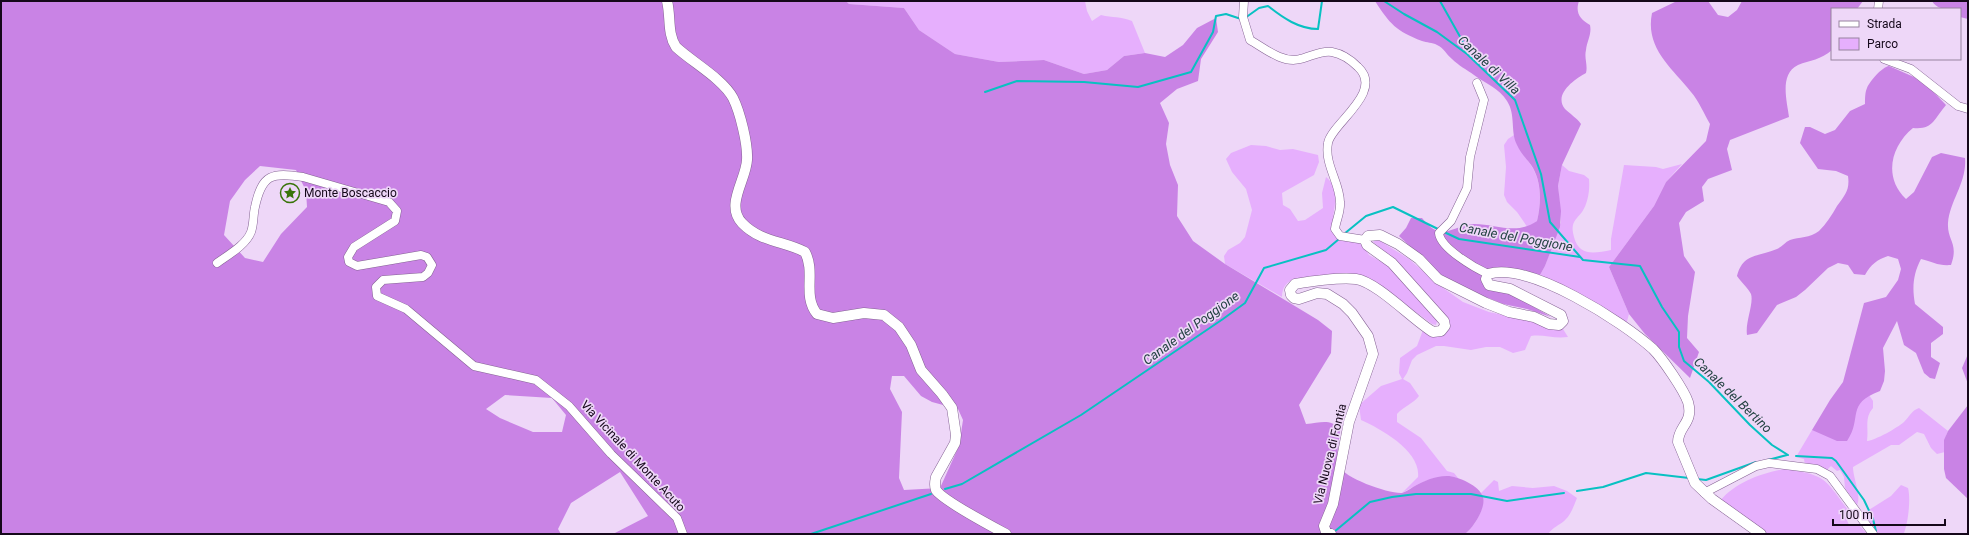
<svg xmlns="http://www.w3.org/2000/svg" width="1969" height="535" viewBox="0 0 1969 535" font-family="Roboto,sans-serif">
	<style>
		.green { fill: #e6affd }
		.forest { fill: #c983e5; fill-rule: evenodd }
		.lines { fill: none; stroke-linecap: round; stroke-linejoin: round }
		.stream { stroke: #08c1c2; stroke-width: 2 }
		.minor-casing { stroke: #856394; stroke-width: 9 }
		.tertiary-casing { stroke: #856394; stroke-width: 11 }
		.minor { stroke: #fff; stroke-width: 8 }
		.tertiary { stroke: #fff; stroke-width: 10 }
		.labels { text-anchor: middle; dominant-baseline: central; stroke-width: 3.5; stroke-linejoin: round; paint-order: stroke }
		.poi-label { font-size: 12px; fill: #15081a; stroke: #eed7f8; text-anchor: start }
		.street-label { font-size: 12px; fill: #15081a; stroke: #eed7f8 }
		.water-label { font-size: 13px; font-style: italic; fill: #244343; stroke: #eed7f8 }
	</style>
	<rect width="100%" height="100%" fill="#eed7f8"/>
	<g class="green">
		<path d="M846,1H1085L1087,11L1092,21L1101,15C1113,18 1120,16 1132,21L1145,53L1124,56L1107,70L1084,74L1044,60L999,62L955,54L919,30L904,8L849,4Z"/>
		<path d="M1514,135C1518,148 1525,156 1532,167C1542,183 1541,204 1537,221L1528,228L1517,212L1507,202L1504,195L1506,167L1504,145L1508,139Z"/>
		<path d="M1251,145L1266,146L1280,150L1293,149L1318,155L1319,162L1314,175L1282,193L1283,205L1290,209L1298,221L1305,220L1323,208L1322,193L1326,177C1344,192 1330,212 1333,231L1360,241L1369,255L1389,266L1437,321L1436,325L1432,324L1380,286L1298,279C1287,280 1282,287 1282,297L1225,264L1224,256L1228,250L1240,243L1245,237L1252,210L1246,189L1232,172L1226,159L1231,153Z"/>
		<path d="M1682,164L1666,182L1654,206L1609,267L1629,314L1626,325L1569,289L1540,275L1545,266L1561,222L1558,186L1562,165L1569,171L1584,175L1589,179C1590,190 1588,203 1582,212C1579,216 1574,220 1573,225C1572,229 1573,233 1574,237C1579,257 1595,253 1611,250V239L1624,165L1656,167L1663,169Z"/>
		<path d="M1377,239L1409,259L1439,285L1463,302L1489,312L1527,320L1550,328L1563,329L1568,337C1554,339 1543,334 1531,336L1525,350L1513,353L1500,347H1486L1471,350L1444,346H1436L1417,355L1412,360L1407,373L1403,379L1410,383L1419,396C1413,404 1404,406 1397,414V422L1421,438L1447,471L1454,473L1458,478C1434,474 1422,482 1402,493L1418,477C1421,451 1381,429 1361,420L1359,405L1381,386L1402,379L1399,373L1400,358L1417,346L1423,330L1445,333L1428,297L1392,257L1373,242Z"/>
		<path d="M1869,395L1873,401V408C1864,418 1869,428 1867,441C1876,440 1897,428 1904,422C1910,416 1911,411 1919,408L1948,431L1944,441L1945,452L1937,454L1931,448L1924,434L1917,432L1899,445H1891L1853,467C1853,478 1862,497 1857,505L1845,488L1844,477L1840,470L1837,471L1831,466L1827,470L1805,465L1804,459L1796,457L1812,430Z"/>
		<path d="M1784,469C1827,475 1824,478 1849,511L1846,518L1849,525H1859L1867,534H1767L1720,501C1736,482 1760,474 1784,469Z"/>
		<path d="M1494,480L1498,482L1499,491L1512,486L1533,488L1554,486L1567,491L1577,498C1573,508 1570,518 1560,524C1555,527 1552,529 1548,534H1465C1476,525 1487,506 1481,493Z"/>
		<path d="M1901,485L1908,488C1911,499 1908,523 1904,533L1878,534L1864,513L1891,496Z"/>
	</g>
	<g class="forest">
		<path d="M1,1H846L849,4L904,8L919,30L955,54L999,62L1044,60L1084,74L1107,70L1124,56L1145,53L1165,57L1183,45L1197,28L1216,18L1218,32L1201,59L1198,81L1177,89L1160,103L1169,123L1166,144L1170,165L1178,185L1177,216L1193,241L1225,264L1318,320L1332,331L1331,353L1299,405L1306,424C1320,423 1330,418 1340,429C1340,440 1335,455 1339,466C1344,478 1389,494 1402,493C1405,492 1410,489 1413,487C1424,481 1434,476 1447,476C1458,476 1480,486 1483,497C1486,508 1474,527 1465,534H613L648,516L620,472L571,503L558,529L561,534H1ZM260,166L296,170L306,191L307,207L281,234L263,262L245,258L224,235L230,201L245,180ZM892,376H904L921,396L932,402L958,409L963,420L959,446L940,488L904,490L899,478L902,412L890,389ZM505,395L552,398L566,415L562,432H533L500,418L486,409Z"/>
		<path d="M1375,1H1579C1575,13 1580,19 1590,25C1592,34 1587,41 1586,50C1584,58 1588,65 1586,73C1575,79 1553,94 1565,109C1570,114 1577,118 1581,124L1562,165L1558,186L1561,211L1560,227L1545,266L1540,275L1522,271L1482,277L1551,317L1527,309L1503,304L1461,287L1437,272L1399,236L1406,228L1411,218H1422C1427,224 1433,231 1442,232C1449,232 1462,225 1472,224C1494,223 1516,236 1537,221C1541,204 1542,184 1533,168C1528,160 1521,154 1517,145C1510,131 1516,115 1507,101C1499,88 1486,84 1474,75C1467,70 1458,65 1452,59C1446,54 1444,48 1437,45C1432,42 1427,43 1422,41C1396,31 1390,24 1375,1Z"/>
		<path d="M1677,1H1708L1718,15L1728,17L1737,10L1742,1H1863L1857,9H1832V50C1821,60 1810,60 1798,65C1779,74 1787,101 1789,117L1730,140L1727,149L1732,170L1708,179L1702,187L1704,201L1686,212L1679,223L1684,256L1695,272L1688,316L1687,338L1699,352L1690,378L1645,334L1629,314L1609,267L1654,206L1666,182L1706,141L1710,124C1704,114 1699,101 1691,92C1671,67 1645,48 1652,13Z"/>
		<path d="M1932,1H1968V19L1960,17V9C1949,9 1938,11 1932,1Z"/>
		<path d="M1889,66L1923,81L1946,105C1934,119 1933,130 1913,128C1891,146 1883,177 1906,199L1914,192L1932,157L1941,153L1965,158C1967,183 1950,200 1948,223C1947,241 1959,243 1951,265C1938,266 1933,262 1921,259C1913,274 1912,288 1915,304L1943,327V334L1931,343V357L1940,363L1935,379L1930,378L1924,373L1916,353L1904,345L1897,321L1883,348L1885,371L1884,381L1880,391C1845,404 1863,418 1847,441H1837L1812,430L1830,400L1843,382L1864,303L1886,297L1898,280L1901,269L1898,259L1888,256C1877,260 1871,264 1865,275L1854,274L1848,265L1838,263L1828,268L1805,290L1796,297L1777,305L1757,333L1747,335C1745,322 1754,304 1751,294C1748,288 1741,282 1737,276C1743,253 1758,257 1777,249C1782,247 1785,242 1790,240C1799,237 1810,238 1819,231C1826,224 1832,215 1837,206C1845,195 1850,190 1848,176L1836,171L1818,169L1800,143L1805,127H1810L1825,134L1835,130L1850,111L1865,104C1865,99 1865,92 1867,88C1870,81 1882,67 1889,66Z"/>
		<path d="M1968,354V384L1962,368Z"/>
		<path d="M1968,405V499L1946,478L1944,469V440L1948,431Z"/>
	</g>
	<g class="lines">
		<g class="stream">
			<path d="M1384,1L1404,14L1437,32L1467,54L1515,100L1541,174L1550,222L1583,260L1640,266L1662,307L1679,332V347L1684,361L1709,382L1750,425L1772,445L1788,455"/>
			<path d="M1440,1L1463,42L1466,53"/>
			<path d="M1245,18L1259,8L1268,6C1283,18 1299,29 1318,29L1322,1"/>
			<path d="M985,92L1017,81L1084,82L1138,87L1191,72L1213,32L1216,16L1226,14L1241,19"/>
			<path d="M1444,232L1459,239L1580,257"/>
			<path d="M1344,234L1366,216L1393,207L1440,230"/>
			<path d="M1796,456L1832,458L1836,461L1864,500L1873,519L1876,531"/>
			<path d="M1768,460L1787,455"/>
			<path d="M1697,479L1706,480L1756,462"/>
			<path d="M945,489L962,484L1081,415L1223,319L1245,303L1264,268L1326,250L1339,239"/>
			<path d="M1577,491L1603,487L1646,473L1689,478"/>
			<path d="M1334,532L1370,502L1392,497L1416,494H1471L1507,501L1564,493"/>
			<path d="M811,534L931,494"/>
		</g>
		<defs>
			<g id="minor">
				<path d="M1244,1L1243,17L1250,40C1264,48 1283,64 1300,59C1310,57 1321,50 1332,52C1343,54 1350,59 1358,67C1385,92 1331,124 1328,143C1324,164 1340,183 1340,202C1341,212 1336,220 1335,229L1340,236L1365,240"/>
				<path d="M1878,9L1879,1"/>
				<path d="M1884,59L1911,69L1958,106L1968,109"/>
				<path d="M1477,83L1484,100L1470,157L1467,188L1451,221L1439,233C1440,248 1475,268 1488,274"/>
				<path d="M217,263C228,255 246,245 251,232C254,224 253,215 255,207C262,174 272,172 303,177L389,202L397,211L395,221L354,247L348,257L349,262L357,266L421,255L427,257L432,265L428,273L423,277L383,280L376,287L377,296L406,309L474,366L536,380L569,406L611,454L677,518L683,534"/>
				<path d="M1704,493L1756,466L1769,463L1817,469L1830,476L1873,534"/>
			</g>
			<g id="tertiary">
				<path d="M667,1C671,17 667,33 676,47C692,62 723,79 733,98C740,112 748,144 747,160C746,180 725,205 742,223C760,242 784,241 805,252C816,273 802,295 817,314L833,318L864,313L884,315L899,327L911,345L921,370L942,394L952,408L956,435L955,443L936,477C935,482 934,485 936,490C942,500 993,527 1006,534"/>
				<path d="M1331,534L1326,532L1324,526L1333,504L1349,422L1373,354L1368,336L1352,313L1343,304L1327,294L1317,293L1299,299L1294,298L1291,295L1290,290L1295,284C1313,281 1337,277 1356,279C1377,282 1413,320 1433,332L1441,331L1445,326L1444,321L1392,263L1367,245L1365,240L1368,236L1380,235L1398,244L1419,259L1438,279L1486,303L1509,312L1534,317L1549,324L1559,325L1563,321L1561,315L1510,289L1489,285L1486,279L1488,274C1529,261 1623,322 1653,349C1662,358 1684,390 1688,402C1694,423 1678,426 1678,442L1695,483L1712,499L1761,534"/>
			</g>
		</defs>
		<use href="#minor" class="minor-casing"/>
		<use href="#tertiary" class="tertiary-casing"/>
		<use href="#minor" class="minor"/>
		<use href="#tertiary" class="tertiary"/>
	</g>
	<defs>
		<symbol id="sight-ring" viewBox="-11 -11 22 22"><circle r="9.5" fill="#eed7f8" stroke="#397409" stroke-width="1.5"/><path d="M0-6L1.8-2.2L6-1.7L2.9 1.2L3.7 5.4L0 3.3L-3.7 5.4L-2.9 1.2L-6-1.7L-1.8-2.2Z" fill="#397409"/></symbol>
	</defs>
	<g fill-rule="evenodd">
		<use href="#sight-ring" x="279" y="182" width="22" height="22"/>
	</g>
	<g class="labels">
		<g class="poi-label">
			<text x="304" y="193">Monte Boscaccio</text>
		</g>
		<g class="street-label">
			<text transform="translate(1330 454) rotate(-76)">Via Nuova di Fontia</text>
			<text transform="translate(633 456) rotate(47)">Via Vicinale di Monte Acuto</text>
		</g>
		<g class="water-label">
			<text transform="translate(1489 65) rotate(43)">Canale di Villa</text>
			<text transform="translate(1516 237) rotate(10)">Canale del Poggione</text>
			<text transform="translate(1191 328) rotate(-36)">Canale del Poggione</text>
			<text transform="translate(1733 395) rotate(44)">Canale del Bertino</text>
		</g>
	</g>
	<rect width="1969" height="535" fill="none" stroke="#15081a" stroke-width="4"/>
	<rect x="1831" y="8" width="130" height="52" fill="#eed7f8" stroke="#97849f"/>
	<rect x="1839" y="21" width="20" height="6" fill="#ffffff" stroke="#97849f"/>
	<text x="1867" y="28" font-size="12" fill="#15081a">Strada</text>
	<rect x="1839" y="38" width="20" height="12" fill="#e6affd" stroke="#97849f"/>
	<text x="1867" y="48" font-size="12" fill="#15081a">Parco</text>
	<path d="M1833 519v6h112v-6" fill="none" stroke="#15081a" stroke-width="2"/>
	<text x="1839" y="519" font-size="12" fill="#15081a" stroke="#eed7f8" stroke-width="3" paint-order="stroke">100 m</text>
</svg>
